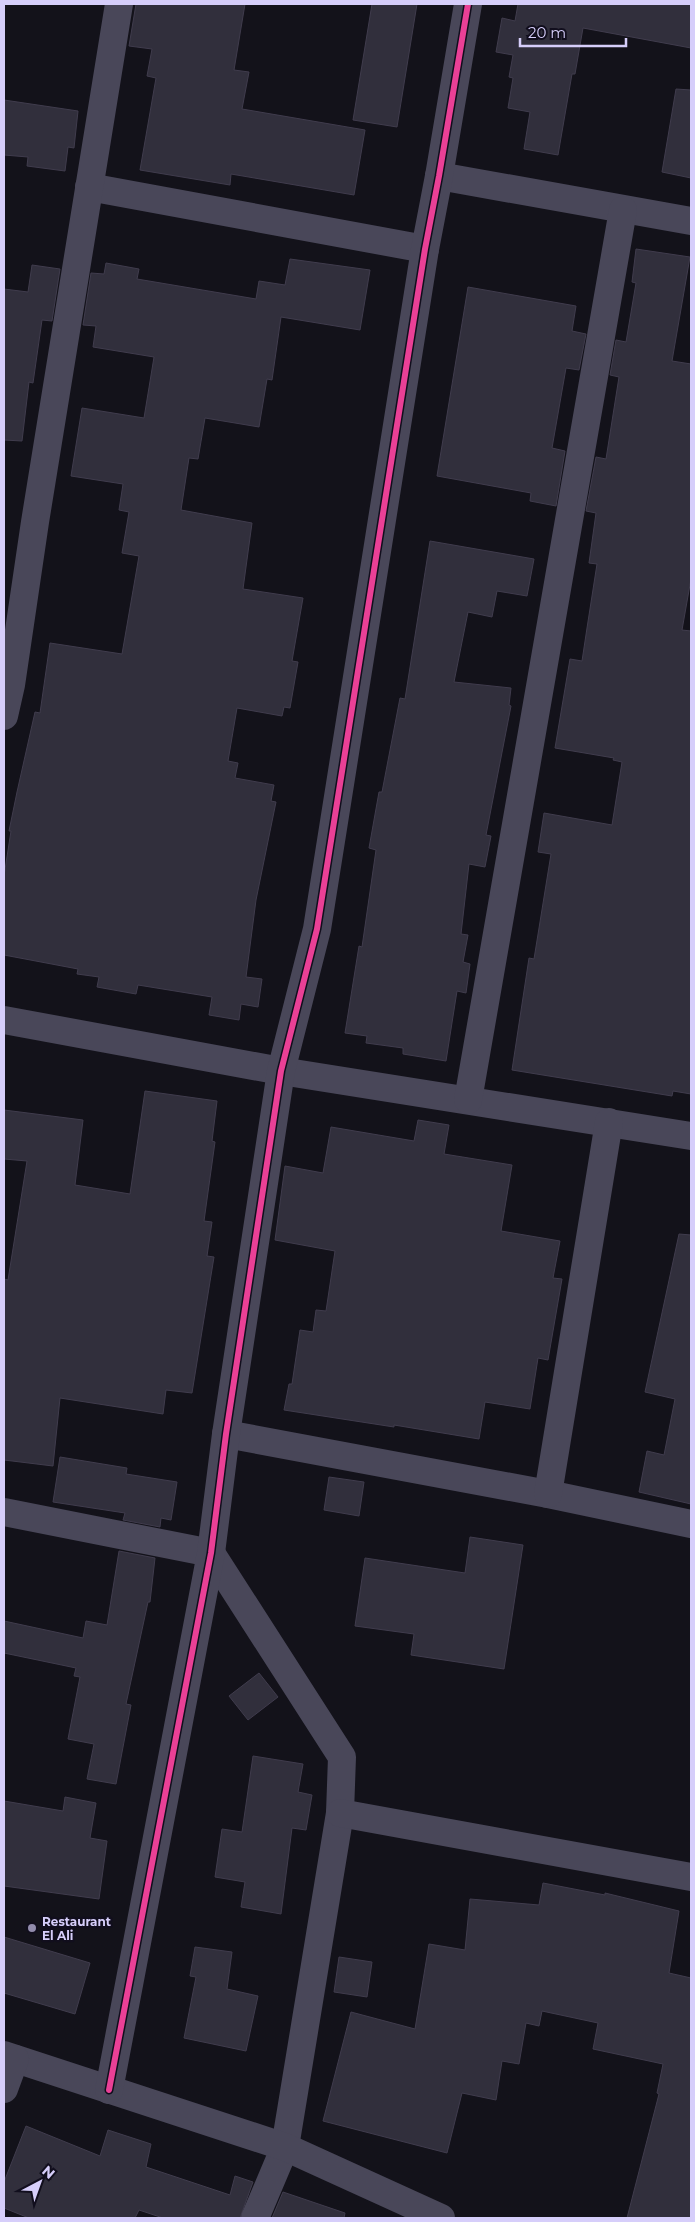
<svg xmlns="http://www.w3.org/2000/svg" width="695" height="2222" viewBox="0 0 695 2222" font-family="Montserrat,sans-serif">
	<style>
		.building { fill: #312f3c; stroke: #403c4d }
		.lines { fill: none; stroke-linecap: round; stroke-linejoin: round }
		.minor { stroke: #494759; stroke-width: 28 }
		.cycleway-casing { stroke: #110e1d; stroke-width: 9 }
		.cycleway { stroke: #ea4096; stroke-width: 6 }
		.poi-dot { fill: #928cac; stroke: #110e1d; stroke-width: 2 }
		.labels { text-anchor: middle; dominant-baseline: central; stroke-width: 4.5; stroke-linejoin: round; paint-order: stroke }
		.poi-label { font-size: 12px; font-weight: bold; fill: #d6cefa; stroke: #110e1d; text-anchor: start }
	</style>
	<rect width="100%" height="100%" fill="#13121a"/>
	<g class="building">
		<path d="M136,4H245L234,70L249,72L242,109L365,130L354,195L231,174L230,185L140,170L156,78L147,76L152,49L129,46Z"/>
		<path d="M372,4H417L397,127L353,120Z"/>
		<path d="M518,4H691V48L583,28L575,74H572L558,155L524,149L530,112L508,108L513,78L509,77L513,55L496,52L502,18L515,21Z"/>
		<path d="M676,89L691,90V178L662,172Z"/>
		<path d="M4,100L78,111L74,148L68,147L65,171L27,166L28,157L4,155Z"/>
		<path d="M636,249L690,257L672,361L691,364V579L682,630L691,631V1094L673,1091L672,1096L512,1070L529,958L534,959L551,854L538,852L544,813L612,825L622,762L613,760L614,758L555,748L570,659L582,661L587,628L597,564L589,563L596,513L586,511L596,457L606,459L619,377L610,375L616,340L626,342L636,283L632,282Z"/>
		<path d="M290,259L370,270L360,330L281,317L272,380L267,379L259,427L205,418L198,459L189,458L181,510L252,523L243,589L303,598L292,661L298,662L290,708L284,707L282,716L237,708L228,761L238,763L235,778L274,785L271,801L276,802L256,900L246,977L262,979L258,1007L241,1004L239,1020L209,1015L212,997L138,985L136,994L97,987L99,977L77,974L78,969L4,955V876L11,831H9L17,792L35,712L40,713L50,643L122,654L139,556L122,553L129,512L119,510L123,484L71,476L82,408L144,418L154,357L93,347L96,326L83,325L91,273L104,274L106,263L139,269L137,279L256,299L259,281L285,285Z"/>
		<path d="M32,265L60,269L52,321L42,320L33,383L29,382L22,441L4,440V289L28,292Z"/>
		<path d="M468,287L576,306L572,331L586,334L579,370L566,368L552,448L565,451L556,506L530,501L531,493L437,476Z"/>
		<path d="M430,541L534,559L527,596L497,591L492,617L468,612L454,682L511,688L509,705L511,706L486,835L491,836L485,867L469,864L461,934L468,935L463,962L470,964L466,993L457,991L446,1061L403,1054V1048L366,1043L367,1036L345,1033L359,946L362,947L376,850L369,848L379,792H382L400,698L405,699Z"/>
		<path d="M145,1091L217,1101L212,1141L215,1142L204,1221L212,1222L207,1256L214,1257L192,1393L166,1390L163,1414L60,1398L53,1466L4,1460V1279L8,1280L27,1161L4,1159V1110L83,1120L75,1185L130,1194Z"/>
		<path d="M418,1120L449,1125L444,1154L512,1165L501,1231L560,1241L553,1278L562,1279L548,1360L538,1358L530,1409L485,1402L479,1439L394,1425V1427L284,1410L289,1384H292L300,1330L313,1332L316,1310L326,1311L335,1251L275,1240L285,1166L323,1173L331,1127L414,1141Z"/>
		<path d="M679,1234L691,1235V1504L639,1492L647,1451L664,1455L675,1399L645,1392Z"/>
		<path d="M60,1457L127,1468L126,1474L177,1482L171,1520L161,1518L160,1527L123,1520L125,1513L53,1502Z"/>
		<path d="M329,1477L364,1482L359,1516L324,1510Z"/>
		<path d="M470,1537L523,1545L504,1669L411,1655L414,1634L355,1626L365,1558L465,1573Z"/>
		<path d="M119,1551L155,1558L150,1602H148L126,1704L131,1705L116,1784L87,1779L94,1744L68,1739L80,1677L74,1676L76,1668L4,1653V1621L83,1638L86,1621L107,1625Z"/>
		<path d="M259,1673L278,1697L248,1720L229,1696Z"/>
		<path d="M253,1756L303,1764L298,1792L312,1795L306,1830L292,1828L281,1914L241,1907L245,1882L215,1877L222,1829L242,1832Z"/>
		<path d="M65,1797L96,1803L90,1838L107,1841L99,1899L4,1886V1801L63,1811Z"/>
		<path d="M543,1883L605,1895V1893L679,1911L669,1973L691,1978V2218H627L659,2094L657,2093L663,2064L593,2049L598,2023L542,2011L539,2026L526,2023L519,2064L502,2061L496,2100L462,2093L447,2153L323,2121L351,2012L415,2029L429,1944L465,1950L470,1899L539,1905Z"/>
		<path d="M4,1937L90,1963L75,2014L4,1993Z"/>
		<path d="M195,1947L232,1952L227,1989L258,1996L246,2051L184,2038L196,1977L190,1976Z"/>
		<path d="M339,1957L372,1962L367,1997L334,1992Z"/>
		<path d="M26,2126L100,2156L108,2130L151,2144L146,2167L230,2195L235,2176L253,2182L240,2218H163L139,2210L135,2218H29L4,2208V2182Z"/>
		<path d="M283,2192L345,2213L344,2218H272Z"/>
	</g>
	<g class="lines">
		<g class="minor">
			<path d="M439,176L691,221"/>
			<path d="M89,187L425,249"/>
			<path d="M4,716L11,685L35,522L119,4"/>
			<path d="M4,1020L281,1071L691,1136"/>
			<path d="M468,1100L623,210"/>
			<path d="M226,1434L548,1494L691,1524"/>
			<path d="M548,1494L609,1122"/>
			<path d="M4,1512L211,1553L342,1757L340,1813L285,2147L255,2218"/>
			<path d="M340,1813L691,1877"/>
			<path d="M4,2055L285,2147L441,2218"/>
			<path d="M4,2089L15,2059"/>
			<path d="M109,2090L211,1553L226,1434L281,1071L317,929L425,249L439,176L468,4"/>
		</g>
		<defs>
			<path id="cycleway" d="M109,2090L211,1553L226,1434L281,1071L317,929L425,249L439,176L468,4"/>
		</defs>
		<use href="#cycleway" class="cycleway-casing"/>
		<use href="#cycleway" class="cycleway"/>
	</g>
	<circle class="poi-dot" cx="32" cy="1928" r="5"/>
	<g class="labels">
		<g class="poi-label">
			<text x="42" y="1921">Restaurant<tspan x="42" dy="14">El Ali</tspan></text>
		</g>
	</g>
	<rect width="695" height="2222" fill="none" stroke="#d6cefa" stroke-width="10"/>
	<g transform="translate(40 2182) rotate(41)" stroke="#110e1d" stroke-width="4" paint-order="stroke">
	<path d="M0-4L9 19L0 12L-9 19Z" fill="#d6cefa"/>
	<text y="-8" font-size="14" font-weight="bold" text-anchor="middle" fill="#d6cefa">N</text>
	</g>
	<path d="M520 38v8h106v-8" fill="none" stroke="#d6cefa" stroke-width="2.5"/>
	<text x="528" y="38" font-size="15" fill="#d6cefa" stroke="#110e1d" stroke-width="4" paint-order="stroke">20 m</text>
</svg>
